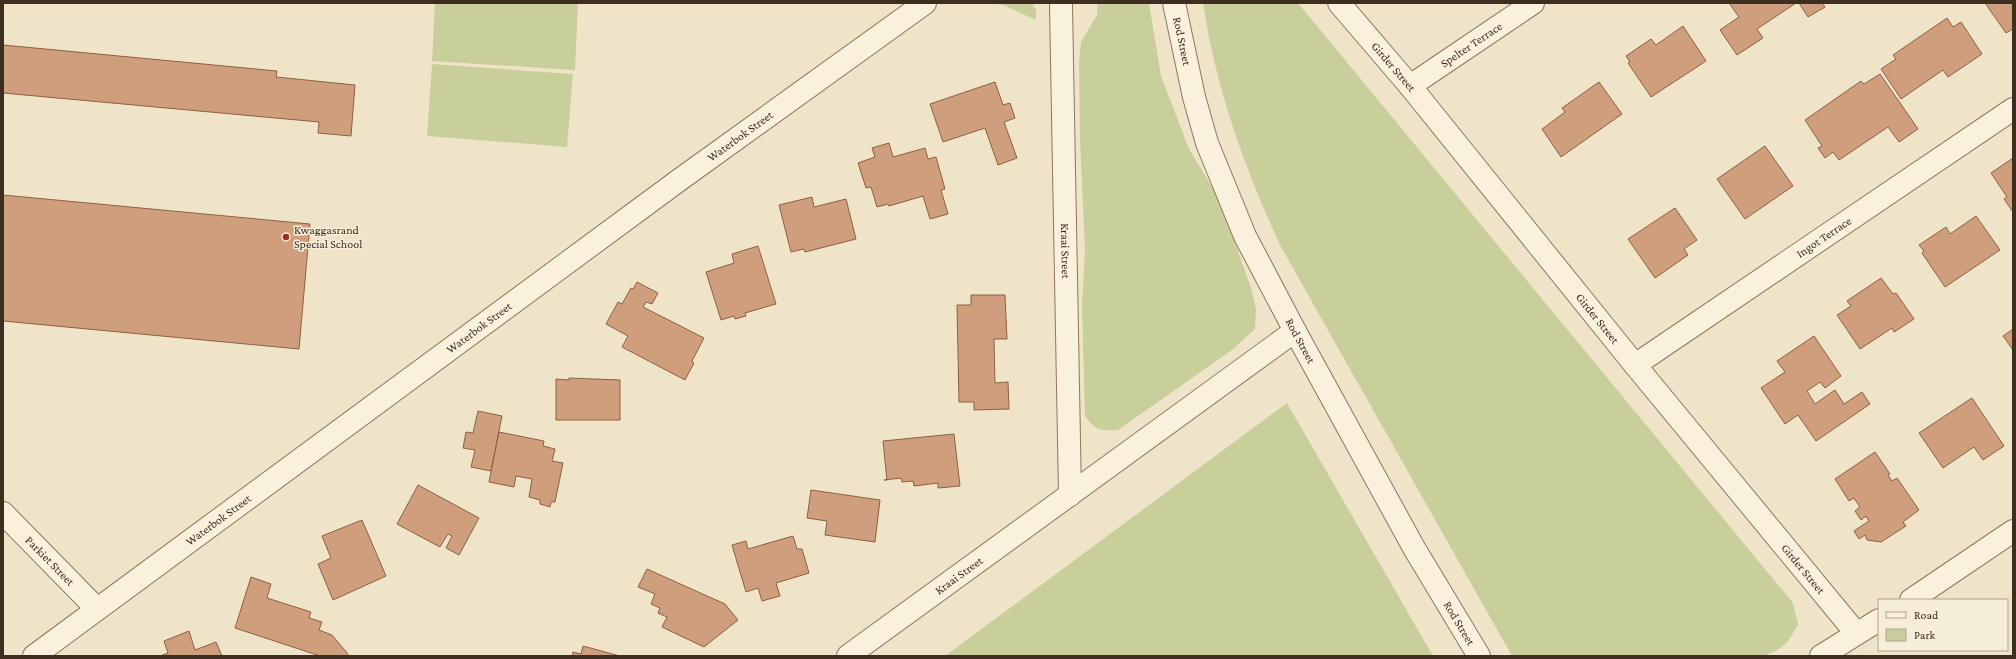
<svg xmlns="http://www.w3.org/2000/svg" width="2016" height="659" viewBox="0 0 2016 659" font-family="'Crimson Pro',serif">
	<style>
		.green { fill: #c9cf9b }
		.building { fill: #cf9f7d; stroke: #8d5f41 }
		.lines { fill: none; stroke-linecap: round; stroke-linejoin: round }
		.minor-casing { stroke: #8d765c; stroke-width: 24 }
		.minor { stroke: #faf1dc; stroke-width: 22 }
		.poi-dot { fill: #9e2a2b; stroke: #f7eed8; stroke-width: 1.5 }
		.labels { text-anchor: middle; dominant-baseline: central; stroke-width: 3; stroke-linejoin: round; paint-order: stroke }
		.street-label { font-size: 12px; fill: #3d2e20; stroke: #f7eed8 }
		.poi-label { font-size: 12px; fill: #3d2e20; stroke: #f7eed8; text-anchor: start }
	</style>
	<rect width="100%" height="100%" fill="#f0e4c8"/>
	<g class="green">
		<path d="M435,3H578L575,70L432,61Z"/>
		<path d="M992,3H1032L1036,10V20L1003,5Z"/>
		<path d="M1098,3H1149L1161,76L1189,149L1220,200L1251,288L1256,309L1255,329L1232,350L1118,430C1101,431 1096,431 1085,416L1082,306L1085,249L1080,140L1079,63L1081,42L1097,15Z"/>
		<path d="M1203,3H1298L1793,603L1798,624C1787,644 1786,647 1764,656H1512L1281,247C1245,169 1216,89 1203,3Z"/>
		<path d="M432,64L573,74L567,147L427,136Z"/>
		<path d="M1287,403L1433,656H945Z"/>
	</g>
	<g class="building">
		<path d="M1729,3H1796L1757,29L1763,38L1737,55L1720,30L1739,17Z"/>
		<path d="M1799,3H1822L1825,7L1808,17Z"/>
		<path d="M1985,3H2013V29L2006,33Z"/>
		<path d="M1947,18L1953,27L1961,22L1982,54L1948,77L1943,70L1901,99L1881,69L1896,59L1893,55Z"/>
		<path d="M1683,26L1706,61L1651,97L1628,63L1630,62L1626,56L1651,39L1656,45Z"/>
		<path d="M3,45L277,71L276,77L355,85L351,136L318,133L319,122L3,93Z"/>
		<path d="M1880,74L1918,129L1899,142L1888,127L1839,160L1833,152L1825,158L1818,148L1822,146L1805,120L1861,81L1864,84Z"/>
		<path d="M995,82L1003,105L1010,103L1015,118L1004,122L1017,158L998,165L985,128L943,142L930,104Z"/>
		<path d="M1599,82L1622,114L1561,157L1542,129L1565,112L1562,108Z"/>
		<path d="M889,143L893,157L925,148L928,159L936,157L945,189L941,190L948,214L930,219L923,196L889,206L888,204L877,207L871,187L866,188L858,163L875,157L872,148Z"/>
		<path d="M1765,146L1793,186L1745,219L1717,179Z"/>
		<path d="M2013,158V212L2004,199L2007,197L1991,173Z"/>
		<path d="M3,195L310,224L299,349L3,321Z"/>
		<path d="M812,197L814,207L846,199L856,239L805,252L804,249L791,252L779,205Z"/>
		<path d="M1675,208L1697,240L1684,249L1688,255L1655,278L1628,239Z"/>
		<path d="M1976,216L2000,250L1945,287L1922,253L1924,251L1919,245L1946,227L1950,234Z"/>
		<path d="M758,246L776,304L745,313L746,316L735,319L734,316L721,320L706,272L734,263L732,254Z"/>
		<path d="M1881,278L1893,294L1896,293L1914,319L1894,332L1892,328L1860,349L1837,315L1851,306L1847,301Z"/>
		<path d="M637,282L658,293L652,304L646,302L643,307L704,338L692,361L694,363L685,380L622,347L628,336L606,324L618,302L622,304L631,288L633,289Z"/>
		<path d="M971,295H1005L1007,339H994L995,383L1008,382L1009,409L974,410V402H959L957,305H971Z"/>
		<path d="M2013,329V350L2003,336Z"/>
		<path d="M1814,336L1841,376L1825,388L1820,382L1807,391L1815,404L1835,390L1844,404L1862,392L1870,404L1816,441L1798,415L1785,424L1761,388L1785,372L1777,361Z"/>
		<path d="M569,378L620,380V420H556V379L569,380Z"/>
		<path d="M1972,398L2004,446L1983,460L1974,447L1943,468L1919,433Z"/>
		<path d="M478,411L502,416L491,471L471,467L475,450L463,448L466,432L473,433Z"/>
		<path d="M499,432L544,441L543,446L555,449L552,461L563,463L555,502H551L550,507L540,504V500L529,497L532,479L516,476L514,487L489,482Z"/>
		<path d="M954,434L960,486L938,488V483L914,486L913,481L902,482L901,478L884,480H887L883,441Z"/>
		<path d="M1875,452L1890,474L1888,475L1892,481L1897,478L1919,510L1903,522L1906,526L1881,542L1867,540L1865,535L1859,539L1854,531L1869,521L1866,516L1861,520L1855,511L1860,507L1854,498L1849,501L1835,479Z"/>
		<path d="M418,485L479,518L459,555L446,548L452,536L448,534L440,547L397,524Z"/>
		<path d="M811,490L880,500L875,542L825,535L827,521L807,518Z"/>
		<path d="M362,520L386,576L333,600L318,564L331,558L322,536Z"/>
		<path d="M793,536L797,549H802L809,573L776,583L780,596L762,601L758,588L746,592L732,545L746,541L748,549Z"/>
		<path d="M647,569L725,604L738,620L704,647L662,627L667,617L658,613L660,608L651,604L655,594L638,587Z"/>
		<path d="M251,577L271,584L267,598L311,612L309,618L322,622L319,630L332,635L348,654L347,656H320L235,628Z"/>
		<path d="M189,631L195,650L216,642L222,656H160L168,653L164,641Z"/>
		<path d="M583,646L620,656H572L573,652L581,654Z"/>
	</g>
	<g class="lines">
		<defs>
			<g id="minor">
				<path id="s1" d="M1174,3L1194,97L1207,143L1245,236L1295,331L1414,548L1479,656"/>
				<path id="s2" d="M1339,3L1410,86L1635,365L1856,633"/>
				<path id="s3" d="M1061,6L1070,495"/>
				<path id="s4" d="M1410,86L1533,3"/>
				<path id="s5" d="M1635,365L2013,109"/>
				<path id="s6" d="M3,513L97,609"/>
				<path d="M1911,600L2013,531"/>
				<path id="s7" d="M34,656L682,178L925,3"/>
				<path id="s8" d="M848,656L1295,331"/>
				<path d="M1821,656L1879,620"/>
			</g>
		</defs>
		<use href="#minor" class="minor-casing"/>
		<use href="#minor" class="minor"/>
	</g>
	<circle class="poi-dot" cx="286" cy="237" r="4"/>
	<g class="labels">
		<g class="street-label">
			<text stroke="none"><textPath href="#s1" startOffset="39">Rod Street</textPath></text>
			<text stroke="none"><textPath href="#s4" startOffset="74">Spelter Terrace</textPath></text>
			<text stroke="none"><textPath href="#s2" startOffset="84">Girder Street</textPath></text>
			<text stroke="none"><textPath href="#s7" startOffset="877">Waterbok Street</textPath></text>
			<text stroke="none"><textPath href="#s5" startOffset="228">Ingot Terrace</textPath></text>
			<text stroke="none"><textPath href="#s3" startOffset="245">Kraai Street</textPath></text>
			<text stroke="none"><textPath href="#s2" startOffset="408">Girder Street</textPath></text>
			<text stroke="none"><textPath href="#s7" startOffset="553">Waterbok Street</textPath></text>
			<text stroke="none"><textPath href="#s1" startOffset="363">Rod Street</textPath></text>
			<text stroke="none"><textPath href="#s7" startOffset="229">Waterbok Street</textPath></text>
			<text stroke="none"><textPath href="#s6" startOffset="67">Parkiet Street</textPath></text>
			<text stroke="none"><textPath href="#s2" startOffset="732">Girder Street</textPath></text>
			<text stroke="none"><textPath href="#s8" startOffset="137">Kraai Street</textPath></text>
			<text stroke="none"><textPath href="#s1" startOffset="687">Rod Street</textPath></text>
		</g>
		<g class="poi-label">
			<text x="294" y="230">Kwaggasrand<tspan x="294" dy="14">Special School</tspan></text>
		</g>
	</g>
	<rect width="2016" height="659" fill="none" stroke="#3d2e20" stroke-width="8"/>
	<rect x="1878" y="599" width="130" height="52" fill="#f7eed8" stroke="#ada18e"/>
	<rect x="1886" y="612" width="20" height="6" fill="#faf1dc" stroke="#ada18e"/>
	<text x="1914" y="619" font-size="12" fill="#3d2e20">Road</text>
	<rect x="1886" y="629" width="20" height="12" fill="#c9cf9b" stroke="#ada18e"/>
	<text x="1914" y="639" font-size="12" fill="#3d2e20">Park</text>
</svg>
